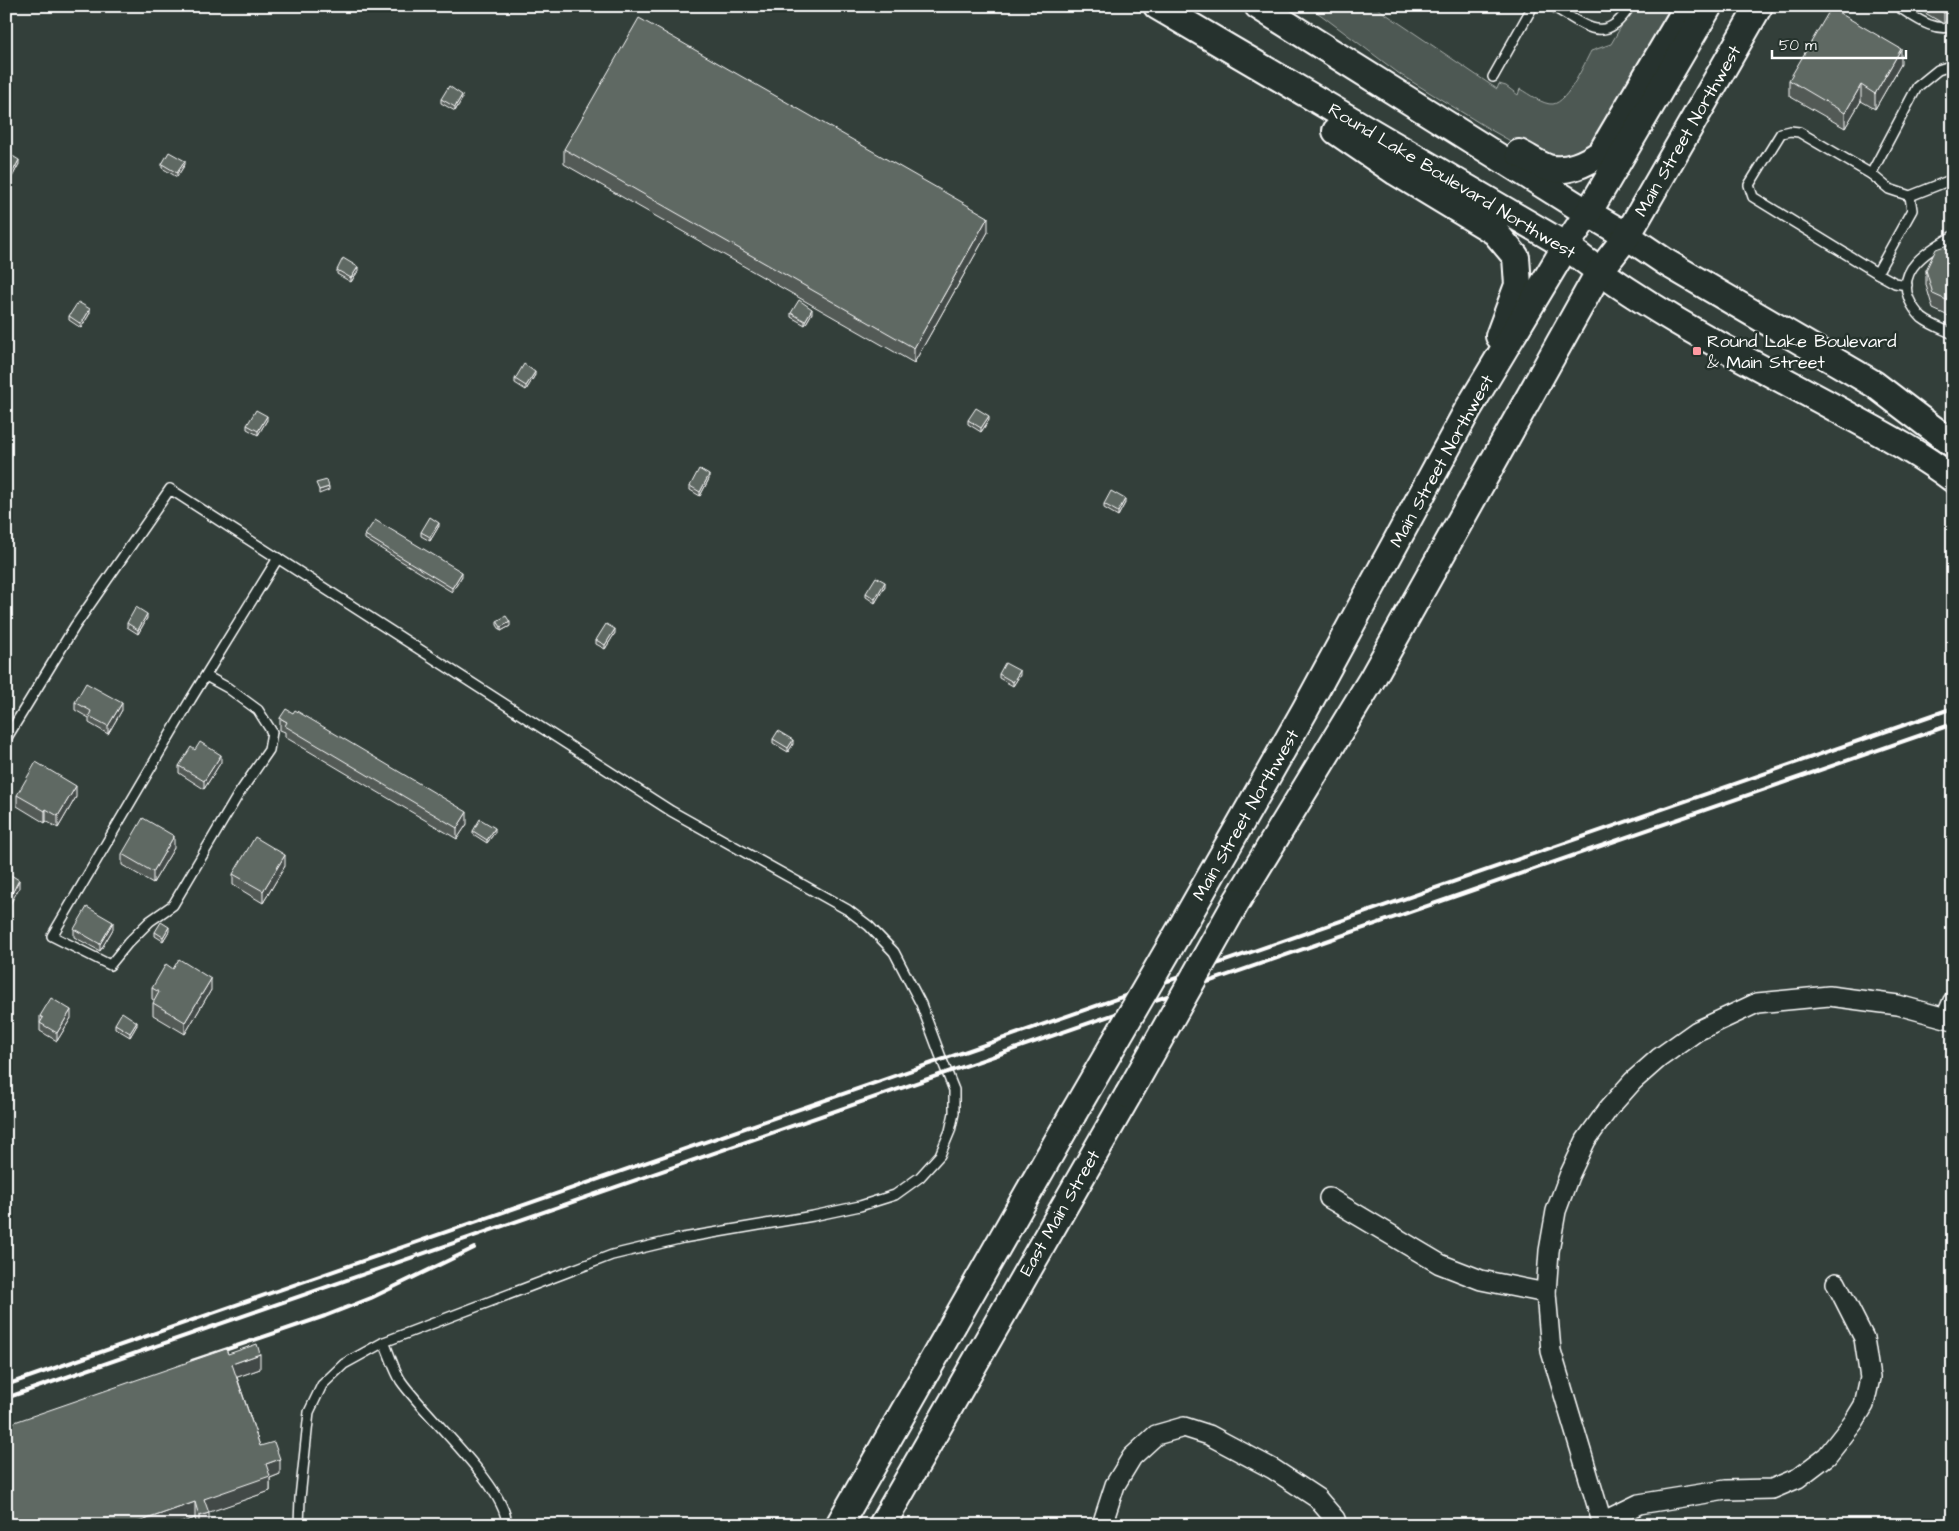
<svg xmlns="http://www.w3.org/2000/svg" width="1959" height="1531" viewBox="0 0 1959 1531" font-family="'Architects Daughter',sans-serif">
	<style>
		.green { fill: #4d5853; stroke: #a6aca9 }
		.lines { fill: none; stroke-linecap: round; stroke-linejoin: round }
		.lane-casing { stroke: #fff; stroke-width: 12 }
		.street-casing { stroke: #fff; stroke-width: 22 }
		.secondary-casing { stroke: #fff; stroke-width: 30 }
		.lane { stroke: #26332d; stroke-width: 9 }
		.street { stroke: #26332d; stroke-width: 19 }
		.secondary { stroke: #26332d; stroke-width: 26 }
		.rail { stroke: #fff; stroke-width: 4 }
		.secondary-bridge-casing { stroke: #fff; stroke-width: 30; stroke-linecap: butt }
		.secondary-bridge { stroke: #26332d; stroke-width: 26 }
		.wall { fill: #525a56; stroke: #fff }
		.shaded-wall { fill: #424a46; stroke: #fff }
		.building { fill: #5f6964; stroke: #fff }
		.poi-dot { fill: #ff9aa2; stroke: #26332d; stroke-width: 2 }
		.labels { text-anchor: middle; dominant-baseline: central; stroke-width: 5; stroke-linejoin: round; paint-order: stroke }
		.street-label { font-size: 18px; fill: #fff; stroke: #26332d }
		.poi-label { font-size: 18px; fill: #fff; stroke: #26332d; text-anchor: start }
	</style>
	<rect width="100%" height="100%" fill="#333f3a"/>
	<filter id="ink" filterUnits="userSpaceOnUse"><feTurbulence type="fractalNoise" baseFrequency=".02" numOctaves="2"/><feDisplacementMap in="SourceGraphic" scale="10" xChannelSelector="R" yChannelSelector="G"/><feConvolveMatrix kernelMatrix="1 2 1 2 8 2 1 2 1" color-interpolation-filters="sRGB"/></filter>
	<g filter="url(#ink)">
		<path class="green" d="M1307,6H1374L1497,89L1499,84L1506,86L1518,95L1520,89C1529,94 1543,105 1553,104C1568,102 1584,64 1591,51L1611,44L1633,6H1680L1597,138L1585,150L1574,157L1537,156L1491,130L1401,75L1321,15Z"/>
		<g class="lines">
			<defs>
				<g id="lane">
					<path d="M1552,6C1584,24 1605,48 1630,6"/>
					<path d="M1897,6C1914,16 1933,33 1953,26"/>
					<path d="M1953,65L1938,70L1917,87L1871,174L1889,189L1910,196L1953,179"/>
					<path d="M1493,77L1533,6"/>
					<path d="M1871,174L1799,132L1790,131L1781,133L1749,185L1753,197L1877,273"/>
					<path d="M1953,236C1931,249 1896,268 1909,299C1912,306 1917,313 1922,318C1931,325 1943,329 1953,334"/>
					<path d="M1907,285L1895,283L1877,273L1912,210L1910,196"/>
					<path d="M206,676L228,688L258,710L272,732L269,750L238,795L173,905L150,921L128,943L110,965L52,936L191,699L278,558"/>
					<path d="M6,739L75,626L170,489L671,811L848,910L869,926L894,952L921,1004L942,1060L954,1090V1113L950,1131L940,1155L920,1177L895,1195L860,1206L813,1216L683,1238L612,1255L384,1342L344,1364L322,1385L309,1412L300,1498L299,1525"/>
					<path d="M384,1342C390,1355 394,1370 401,1381C425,1416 506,1486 507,1525"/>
				</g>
				<g id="street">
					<path d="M1946,1017L1953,1001"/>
					<path d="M1329,1198L1440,1264L1481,1280L1546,1293"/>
					<path d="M1602,1522L1639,1504L1726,1490L1772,1489L1798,1478L1827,1456L1853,1423L1864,1405L1870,1378L1864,1338L1836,1283"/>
					<path d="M1102,1525L1115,1485L1132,1457L1156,1435L1184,1427L1209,1435L1273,1469L1317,1498L1335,1519L1337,1525"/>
					<path d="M1603,1525L1551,1351L1546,1293L1549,1251L1556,1211L1569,1176L1586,1140L1609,1108L1633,1081L1659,1058L1697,1031L1757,1003L1829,996L1898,1005L1953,1020"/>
				</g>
				<g id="secondary">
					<path d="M1157,6L1566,246C1645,309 1737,355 1826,403C1869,427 1914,449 1953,479"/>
					<path d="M1258,6L1588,213L1627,236L1667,263L1874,384L1953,444"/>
					<path d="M1336,131L1396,172L1495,232L1516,257L1518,285L1499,336"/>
					<path d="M1519,153C1529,158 1539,165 1548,168C1566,173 1587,163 1601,153L1688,6"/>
					<path d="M1237,901L1372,679L1599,272L1627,236L1759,6"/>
					<path d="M1185,921L1305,710L1467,411L1566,246L1588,213L1709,6"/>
					<path d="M839,1525L1073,1114"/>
					<path d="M882,1525L1128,1095"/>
				</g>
			</defs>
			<use href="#lane" class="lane-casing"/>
			<use href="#street" class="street-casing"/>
			<use href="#secondary" class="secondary-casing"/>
			<use href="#lane" class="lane"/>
			<use href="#street" class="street"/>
			<use href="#secondary" class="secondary"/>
			<g class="rail">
				<path d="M192,1361L325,1316L371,1298L474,1248"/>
				<path d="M6,1385L1953,708"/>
				<path d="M6,1398L1953,724"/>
			</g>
			<defs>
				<g id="secondary-bridge">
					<path d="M1128,1095L1237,901"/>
					<path d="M1073,1114L1185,921"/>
				</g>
			</defs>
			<use href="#secondary-bridge" class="secondary-bridge-casing"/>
			<use href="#secondary-bridge" class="secondary-bridge"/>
		</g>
		<g class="wall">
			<path d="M1913,6H1953V10L1944,24Z"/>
			<path d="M1901,64L1875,109L1861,101L1845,128L1789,96V80Z"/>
			<path d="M441,99H462L455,111L441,103Z"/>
			<path d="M564,149L988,232L914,363L564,164Z"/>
			<path d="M6,152L19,164L12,177L6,174Z"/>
			<path d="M162,164H185L177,177L162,168Z"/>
			<path d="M1953,243V318L1933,309L1926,285V270Z"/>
			<path d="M337,270L358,271L351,282L337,274Z"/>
			<path d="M90,313L81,328L69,320V316Z"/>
			<path d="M791,313H812L805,325L791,317Z"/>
			<path d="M535,375L526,390L515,383V379Z"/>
			<path d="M267,420L258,435L247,429V425Z"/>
			<path d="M968,420H989L981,432L968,424Z"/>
			<path d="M709,479L700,496L690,490V486Z"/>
			<path d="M1125,503L1118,516L1104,508V504Z"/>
			<path d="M439,526L430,541L421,536V532Z"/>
			<path d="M365,535L462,576L452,592L365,539Z"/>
			<path d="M885,586L875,603L866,597V593Z"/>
			<path d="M147,618L138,634L127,627V623Z"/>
			<path d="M497,621L510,626L501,631L497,625Z"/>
			<path d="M615,633L605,649L596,644V640Z"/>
			<path d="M999,674L1020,675L1013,686L999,678Z"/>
			<path d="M75,702L122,710L108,734L89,723V718L75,710Z"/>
			<path d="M280,718L467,824L457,839L285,737V732L280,730Z"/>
			<path d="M773,739L793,744L788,752L773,743Z"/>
			<path d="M221,762L204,789L179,773V766Z"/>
			<path d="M17,795L76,797L58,828L46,821L45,823L17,806Z"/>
			<path d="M473,831L495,832L487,843L473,834Z"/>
			<path d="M174,848L153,883L122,865V854Z"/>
			<path d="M285,866L263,903L233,885V874Z"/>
			<path d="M74,929H113L100,951L74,937Z"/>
			<path d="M169,931L163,941L155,936V932Z"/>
			<path d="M152,988L211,990L185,1034L153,1015V1003L155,1001L152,999Z"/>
			<path d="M40,1016L71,1018L57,1041L40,1031Z"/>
			<path d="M115,1024L137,1025L130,1037L115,1028Z"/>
			<path d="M228,1354L260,1369L237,1377L260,1446L280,1474L270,1478V1491L208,1512L209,1525H197L195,1518L174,1525H6Z"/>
		</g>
		<g class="shaded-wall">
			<path d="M1948,6H1953V10L1944,24V13Z"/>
			<path d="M1901,49V64L1875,109V94Z"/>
			<path d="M1861,85V101L1845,128V113Z"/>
			<path d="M462,95V99L455,111V107Z"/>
			<path d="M19,160V164L12,177V173Z"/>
			<path d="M185,161V164L177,177V173Z"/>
			<path d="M988,217V232L914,363V348Z"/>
			<path d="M358,267V271L351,282V278Z"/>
			<path d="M90,309V313L81,328V324Z"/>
			<path d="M812,309V313L805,325V321Z"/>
			<path d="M535,372V375L526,390V386Z"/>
			<path d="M267,416V420L258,435V431Z"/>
			<path d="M989,416V420L981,432V428Z"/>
			<path d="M709,475V479L700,496V492Z"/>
			<path d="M329,487V490L319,494V490Z"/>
			<path d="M1125,499V503L1118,516V512Z"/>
			<path d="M439,523V526L430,541V537Z"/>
			<path d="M462,572V576L452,592V588Z"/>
			<path d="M885,582V586L875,603V599Z"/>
			<path d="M147,614V618L138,634V630Z"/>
			<path d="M510,622V626L501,631V627Z"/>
			<path d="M615,629V633L605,649V645Z"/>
			<path d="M1020,671V675L1013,686V682Z"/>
			<path d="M122,703V710L108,734V726Z"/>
			<path d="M793,740V744L788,752V748Z"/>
			<path d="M221,755V762L204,789V781Z"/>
			<path d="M76,786V797L58,828V816Z"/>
			<path d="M46,809V821L45,823V811Z"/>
			<path d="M467,812V824L457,839V828Z"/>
			<path d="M495,828V832L487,843V840Z"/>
			<path d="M174,836V848L153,883V872Z"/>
			<path d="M285,855V866L263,903V891Z"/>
			<path d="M19,880V888L7,910V903Z"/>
			<path d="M113,922V929L100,951V944Z"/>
			<path d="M169,927V931L163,941V937Z"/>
			<path d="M211,979V990L185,1034V1022Z"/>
			<path d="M71,1010V1018L57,1041V1033Z"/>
			<path d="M137,1022V1025L130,1037V1033Z"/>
			<path d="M260,1354V1369L232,1379V1364Z"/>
			<path d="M280,1459V1474L270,1478V1491L204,1514V1499L266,1464Z"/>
			<path d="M195,1502V1518L174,1525H130Z"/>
			<path d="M209,1513V1525H199V1516Z"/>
		</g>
		<g class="building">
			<path d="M1933,6H1948L1944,13Z"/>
			<path d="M1831,8L1901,49L1875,94L1861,85L1845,113L1789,80Z"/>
			<path d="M639,18L988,217L914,348L564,149Z"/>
			<path d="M449,86L462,95L455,107L441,99Z"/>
			<path d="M6,152L19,160L12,173L6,170Z"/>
			<path d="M169,152L185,161L177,173L162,164Z"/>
			<path d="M1953,243V303L1933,294L1926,270L1936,249Z"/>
			<path d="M343,258L358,267L351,278L337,270Z"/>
			<path d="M799,300L812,309L805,321L791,313Z"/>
			<path d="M78,302L90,309L81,324L69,316Z"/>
			<path d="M524,364L535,372L526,386L515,379Z"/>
			<path d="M976,408L989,416L981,428L968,420Z"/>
			<path d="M256,410L267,416L258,431L247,425Z"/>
			<path d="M699,469L709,475L700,492L690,486Z"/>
			<path d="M327,480L329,487L319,490L316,483Z"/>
			<path d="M1111,491L1125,499L1118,512L1104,504Z"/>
			<path d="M430,517L439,523L430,537L421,532Z"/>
			<path d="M375,520L462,572L452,588L365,535Z"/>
			<path d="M876,577L885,582L875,599L866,593Z"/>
			<path d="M136,607L147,614L138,630L127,623Z"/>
			<path d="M506,616L510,622L501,627L497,621Z"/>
			<path d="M606,624L615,629L605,645L596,640Z"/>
			<path d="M1005,663L1020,671L1013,682L999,674Z"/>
			<path d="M86,683L122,703L108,726L89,716L91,711L75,702Z"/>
			<path d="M286,709L293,713L295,710L467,812L457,828L285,726L287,722L280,718Z"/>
			<path d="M778,731L793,740L788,748L773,739Z"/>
			<path d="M200,742L221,755L204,781L179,766L191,747L195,750Z"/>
			<path d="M36,762L76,786L58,816L46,809L45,811L17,795Z"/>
			<path d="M143,818L174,836L153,872L122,854Z"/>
			<path d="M480,819L495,828L487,840L473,831Z"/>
			<path d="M255,837L285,855L263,891L233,874Z"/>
			<path d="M6,872L19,880L7,903L6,902Z"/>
			<path d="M87,907L113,922L100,944L74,929Z"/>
			<path d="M161,922L169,927L163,937L155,932Z"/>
			<path d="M179,959L211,979L185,1022L153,1003L159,992L152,988L166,964L173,969Z"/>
			<path d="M51,998L71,1010L57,1033L40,1023L43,1018L40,1016Z"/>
			<path d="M122,1012L137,1022L130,1033L115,1024Z"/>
			<path d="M257,1344L260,1354L232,1364L260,1446L274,1442L280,1459L266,1464L270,1476L204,1499L209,1513L199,1516L195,1502L130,1525H6V1425L226,1349L228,1354Z"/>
		</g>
	</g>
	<rect class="poi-dot" x="1692" y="346" width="10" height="10" rx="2.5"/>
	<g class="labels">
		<g class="street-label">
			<text transform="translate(1688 131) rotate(-60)">Main Street Northwest</text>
			<text transform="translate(1452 181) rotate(31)">Round Lake Boulevard Northwest</text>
			<text transform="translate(1442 461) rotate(-61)">Main Street Northwest</text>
			<text transform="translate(1246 815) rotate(-60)">Main Street Northwest</text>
			<text transform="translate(1060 1213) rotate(-60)">East Main Street</text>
		</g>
		<g class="poi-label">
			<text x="1707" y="341">Round Lake Boulevard<tspan x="1707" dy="21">&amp; Main Street</tspan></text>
		</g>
	</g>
	<rect width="1959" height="1531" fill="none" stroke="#26332d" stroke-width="25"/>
	<rect x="12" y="12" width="1934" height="1506" fill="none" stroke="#fff" stroke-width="2" filter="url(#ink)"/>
	<path d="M1772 50v8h134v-8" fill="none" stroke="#ffffff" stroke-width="2.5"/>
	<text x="1779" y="50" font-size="15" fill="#ffffff" stroke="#26332d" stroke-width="4" paint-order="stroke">50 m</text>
</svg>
